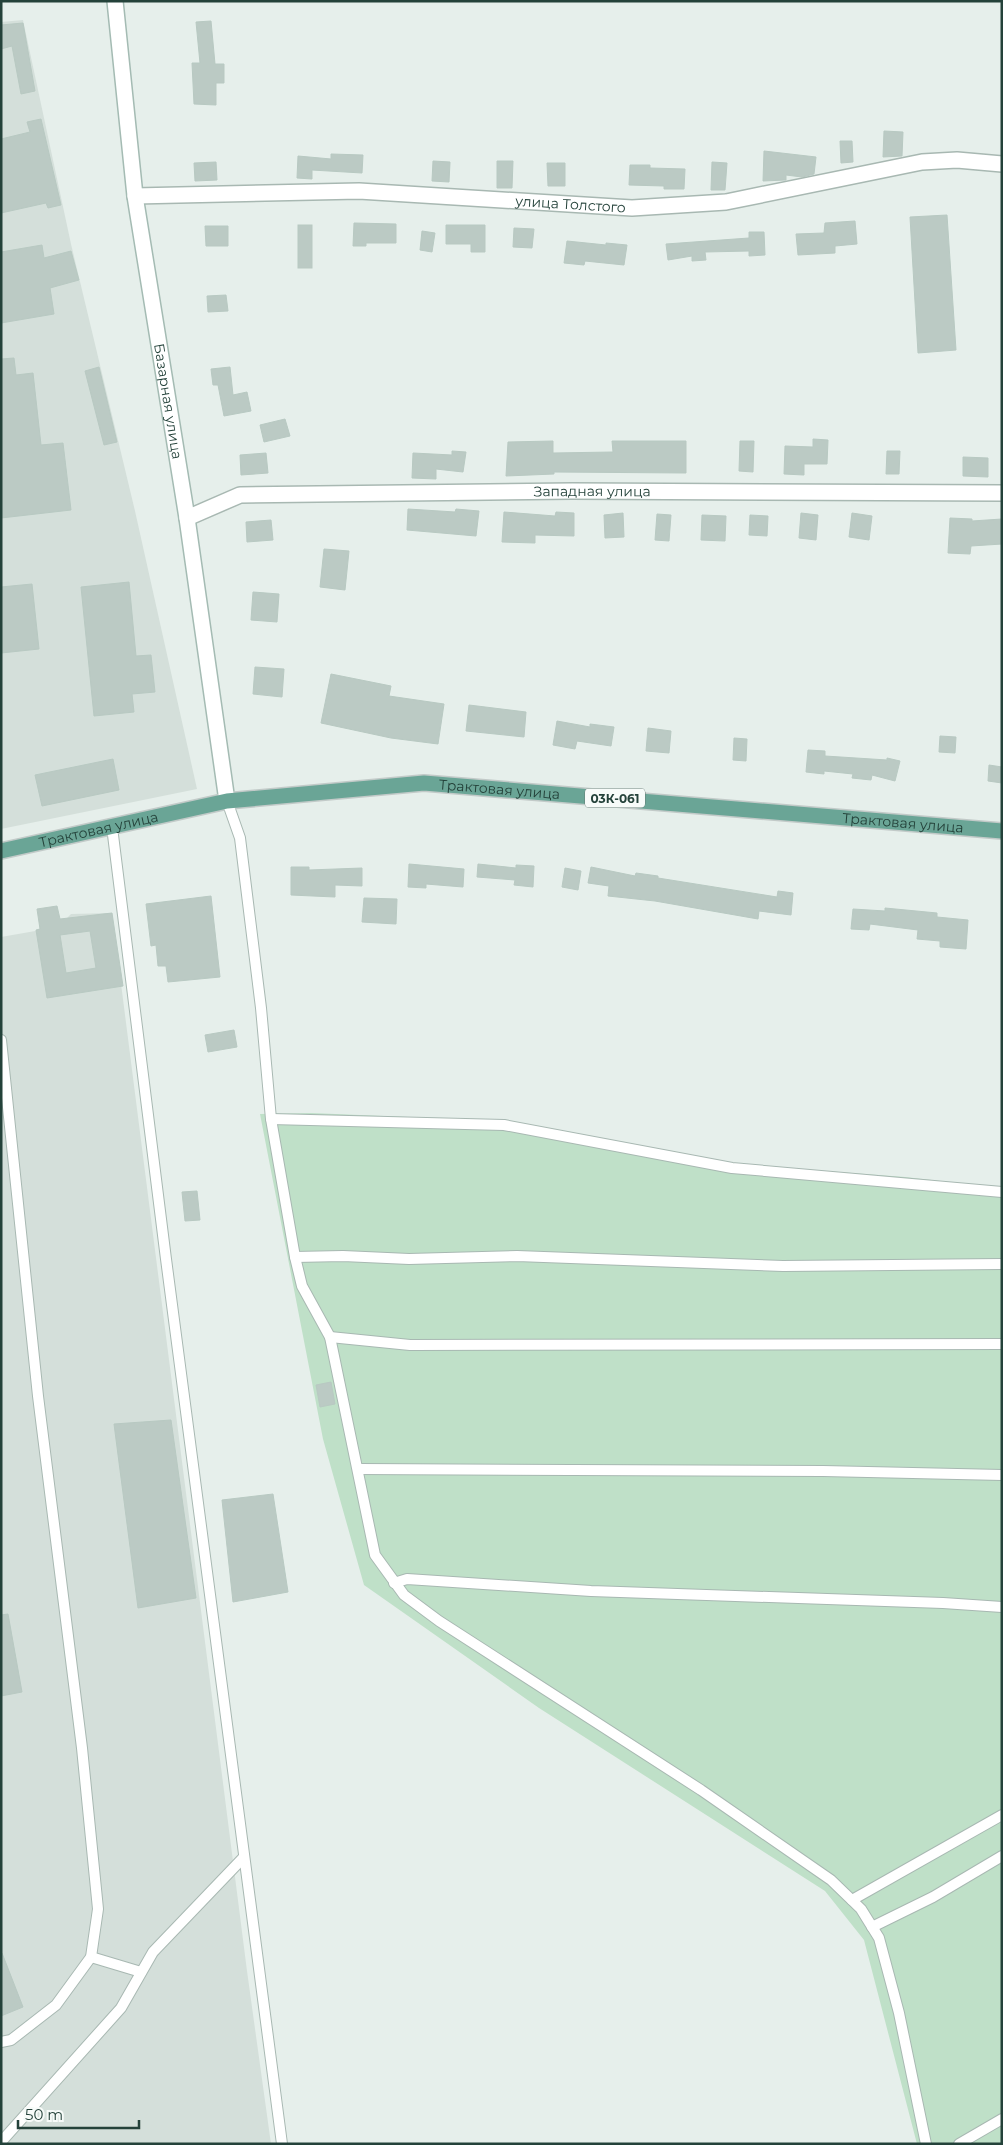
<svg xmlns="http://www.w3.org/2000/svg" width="1003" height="2145" viewBox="0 0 1003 2145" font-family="Montserrat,sans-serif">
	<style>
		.built { fill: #d4dfda }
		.green { fill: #bfe0c8 }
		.building { fill: #bbcac4; stroke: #b8c9c2; fill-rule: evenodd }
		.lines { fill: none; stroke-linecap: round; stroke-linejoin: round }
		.lane-casing { stroke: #a8b8b2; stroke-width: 12 }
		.street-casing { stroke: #a8b8b2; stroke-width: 18 }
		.secondary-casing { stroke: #a4bbb3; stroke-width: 18 }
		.primary-casing { stroke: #c2cac8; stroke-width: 18 }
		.lane { stroke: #fff; stroke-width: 10 }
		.street { stroke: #fff; stroke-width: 15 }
		.secondary { stroke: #fff; stroke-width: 15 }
		.primary { stroke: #6aa596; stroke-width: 15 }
		.labels { text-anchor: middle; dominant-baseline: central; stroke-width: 4.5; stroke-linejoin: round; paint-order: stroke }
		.shield { fill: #f7fbf9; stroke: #637a73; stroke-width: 1 }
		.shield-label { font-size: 12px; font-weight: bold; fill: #24423a }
		.street-label { font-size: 14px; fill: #24423a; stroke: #f7fbf9 }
	</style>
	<rect width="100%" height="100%" fill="#e6efeb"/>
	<g class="built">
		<path d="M23,20L71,244L135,511L197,789L1,829V22Z"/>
		<path d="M112,913L247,1971L271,2144H1V937L58,927L71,914Z"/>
	</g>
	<path class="green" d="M311,1113L504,1121L733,1164L905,1177L1002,1188V2144H917L864,1940L825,1891L539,1708L364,1585L323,1439L260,1114Z"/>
	<g class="building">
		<path d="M211,21L215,64H224V83H216V105L194,104L192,63H200L196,22Z"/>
		<path d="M23,23L35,91L21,94L12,46L1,49V25Z"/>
		<path d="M41,119L61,205L48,208L46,203L1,213V139L30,132L27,122Z"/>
		<path d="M884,131L903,132L902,156L883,157Z"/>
		<path d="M840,141H852L853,162L841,163Z"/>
		<path d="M764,151L816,157L814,174L802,177L786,175V180L763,181Z"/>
		<path d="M331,154L363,155L362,173L312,170V179L297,178L298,156L331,159Z"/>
		<path d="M433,161L450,162L449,182L432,181Z"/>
		<path d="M497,161H513L512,188H497Z"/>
		<path d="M216,162L217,180L195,181L194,163Z"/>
		<path d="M712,162L727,163L725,190H711Z"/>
		<path d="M547,163H565V186H548Z"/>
		<path d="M630,165H650V168L685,169L684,189H664V186L629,185Z"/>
		<path d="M947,215L956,350L918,353L910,217Z"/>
		<path d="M855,221L857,244L835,246V253L798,255L796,234L824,233L825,223Z"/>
		<path d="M354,223L396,224V243H366V246H353Z"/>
		<rect x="298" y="225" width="14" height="43"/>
		<path d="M446,225H485V252H471V244H446Z"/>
		<path d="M205,226H228V246H206Z"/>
		<path d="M514,228L534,229L532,248L513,247Z"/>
		<path d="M422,231L435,233L432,252L420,250Z"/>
		<path d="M749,232H764L765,255L749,256V251L705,252L706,260L692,261V256L668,260L666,244L749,238Z"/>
		<path d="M567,241L606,245V243L627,245L624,265L585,261L584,265L564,263Z"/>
		<path d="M42,245L44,258L71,251L79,280L50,288L54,314L1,323V252Z"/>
		<path d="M226,295L228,311L208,312L207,296Z"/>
		<path d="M14,358L16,375L33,373L41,445L63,443L71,510L1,518V359Z"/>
		<path d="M99,367L117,442L104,445L85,371Z"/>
		<path d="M230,367L233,395L247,392L251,411L224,416L218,385H213L211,369Z"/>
		<path d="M285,419L290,436L264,442L260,425Z"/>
		<path d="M813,439L828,440L827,464H804V475L784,474L785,446L813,447Z"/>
		<path d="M553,441V453L613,452L612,441H686V473L554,472V474L506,476L508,442Z"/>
		<path d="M740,441H754L753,472L739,471Z"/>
		<path d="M452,451L466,452L463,472L436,469V479L412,478L413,453L452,455Z"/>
		<path d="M887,451H900L899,474H886Z"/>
		<path d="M266,453L268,473L241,475L240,455Z"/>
		<path d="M963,457L988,458V477L963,476Z"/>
		<path d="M408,509L455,512L456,509L479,511L476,536L407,530Z"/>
		<path d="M504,512L555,516L556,512L574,513V536L535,535V543L502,542Z"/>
		<path d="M623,513L624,537L605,538L604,515Z"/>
		<path d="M801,513L818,515L816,540L799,538Z"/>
		<path d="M852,513L872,516L869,540L849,537Z"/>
		<path d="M657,514L671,515L669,541L655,540Z"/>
		<path d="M702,515L726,516L725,541L701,540Z"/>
		<path d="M750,515L768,516L767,536L749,535Z"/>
		<path d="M950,518L972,519V521L1002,519V544L971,546L970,554L948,553Z"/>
		<path d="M271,520L273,540L247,542L246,522Z"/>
		<path d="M324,549L349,551L345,590L320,587Z"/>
		<path d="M129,582L136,656L151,655L155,692L132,694L134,712L94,716L81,587Z"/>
		<path d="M32,584L39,649L1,653V587Z"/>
		<path d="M253,592L279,594L277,622L251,620Z"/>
		<path d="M255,667L284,669L282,697L253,694Z"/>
		<path d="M331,674L391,686L389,696L444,704L438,744L391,738L321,723Z"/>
		<path d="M469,705L526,712L524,737L466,731Z"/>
		<path d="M557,721L590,727V724L614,727L611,746L577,741L575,749L553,745Z"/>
		<path d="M648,728L671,731L669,753L646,751Z"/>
		<path d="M940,736L956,737L955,753L939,752Z"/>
		<path d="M734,738L747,739L746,761L733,760Z"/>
		<path d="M808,750L825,751V756L887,760V758L900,761L895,781L872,775L871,780L852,778L853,774L824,771V774L806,772Z"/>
		<path d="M113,759L119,790L42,806L35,775Z"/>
		<path d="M989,765L1002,767V783L988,781Z"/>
		<path d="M409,864L464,869L463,887L426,884V888L408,887Z"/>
		<path d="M478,864L516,868V865L534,866L533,887L514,885L515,880L477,877Z"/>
		<path d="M291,867H309V870L362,868V886L335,885V897L291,895Z"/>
		<path d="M591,867L635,876L636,873L658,876V878L777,897L778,891L793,893L791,915L759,911L758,919L655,901L608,896L609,886L588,883Z"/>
		<path d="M565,868L581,871L578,890L562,887Z"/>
		<path d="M211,896L220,977L168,982L166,966H158L156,945L151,946L146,904Z"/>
		<path d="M364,898L397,899L396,924L362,922Z"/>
		<path d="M57,906L60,919L112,913L123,986L47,998L36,930L40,929L37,909ZM90,931L96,968L66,973L60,935Z"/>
		<path d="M885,908L937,913V917L968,920L966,949L940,947V941L917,939L918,930L870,924L869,930L851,929L853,909L885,911Z"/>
		<path d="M234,1030L237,1047L208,1052L205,1035Z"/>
		<path d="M197,1191L200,1220L185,1221L182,1192Z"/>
		<path d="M331,1382L335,1404L320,1407L316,1385Z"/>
		<path d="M171,1420L196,1598L138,1608L114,1424Z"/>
		<path d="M273,1494L288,1592L233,1602L222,1500Z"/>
		<path d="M8,1614L22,1692L1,1696V1615Z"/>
		<path d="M2,1953L23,2007L1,2016V1954Z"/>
	</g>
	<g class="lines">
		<defs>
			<g id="lane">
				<path d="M227,801L240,838L261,1008L271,1119L295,1257L302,1286L330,1337L375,1555L404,1595L439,1621L701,1790L831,1880L861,1909L879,1938L899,2013L926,2144"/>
				<path d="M112,827L166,1259L282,2144"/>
				<path d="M1,1040L38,1396L82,1748L98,1909L91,1957L56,2005L11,2040L1,2042"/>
				<path d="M271,1119L504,1125L732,1168L1002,1192"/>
				<path d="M295,1257L343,1256L409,1259L517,1256L783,1266L1002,1264"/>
				<path d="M330,1337L410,1345L1002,1344"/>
				<path d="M359,1469L823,1471L1002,1475"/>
				<path d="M394,1583L407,1579L591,1591L943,1603L1002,1607"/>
				<path d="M852,1900L1002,1815"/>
				<path d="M872,1927L933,1897L1002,1856"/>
				<path d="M91,1957L141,1972"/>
				<path d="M1,2142L121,2008L153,1952L244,1857"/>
				<path d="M959,2144L1002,2119"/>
			</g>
			<g id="street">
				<path id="s1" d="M135,196L359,191L632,208L726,202L922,162L957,160L1002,164"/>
				<path id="s2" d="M187,518L240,495L572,491L1002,493"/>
			</g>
			<g id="secondary">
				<path id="s3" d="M115,1L135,196L187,518L227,801"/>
			</g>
			<g id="primary">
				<path id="s4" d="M1,851L227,801L424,783L1002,831"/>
			</g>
		</defs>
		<use href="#lane" class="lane-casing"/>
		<use href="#street" class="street-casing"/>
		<use href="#secondary" class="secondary-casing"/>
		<use href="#primary" class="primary-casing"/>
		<use href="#lane" class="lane"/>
		<use href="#street" class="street"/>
		<use href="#secondary" class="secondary"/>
		<use href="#primary" class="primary"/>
	</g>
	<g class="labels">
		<rect class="shield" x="585" y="788.5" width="60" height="19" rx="4"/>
		<g class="shield-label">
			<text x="615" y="798">03К-061</text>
		</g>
		<g class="street-label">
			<text stroke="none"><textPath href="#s1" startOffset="436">улица Толстого</textPath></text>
			<text stroke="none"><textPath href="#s3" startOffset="404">Базарная улица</textPath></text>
			<text stroke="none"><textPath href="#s2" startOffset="410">Западная улица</textPath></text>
			<text stroke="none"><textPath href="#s4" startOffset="505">Трактовая улица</textPath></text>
			<text stroke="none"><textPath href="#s4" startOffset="910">Трактовая улица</textPath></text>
			<text stroke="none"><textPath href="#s4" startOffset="100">Трактовая улица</textPath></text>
		</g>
	</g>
	<rect width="1003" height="2145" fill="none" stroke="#24423a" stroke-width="5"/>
	<path d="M18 2120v8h121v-8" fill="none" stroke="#24423a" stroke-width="2.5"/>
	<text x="25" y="2120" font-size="15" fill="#24423a" stroke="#f7fbf9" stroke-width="4" paint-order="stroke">50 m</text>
</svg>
